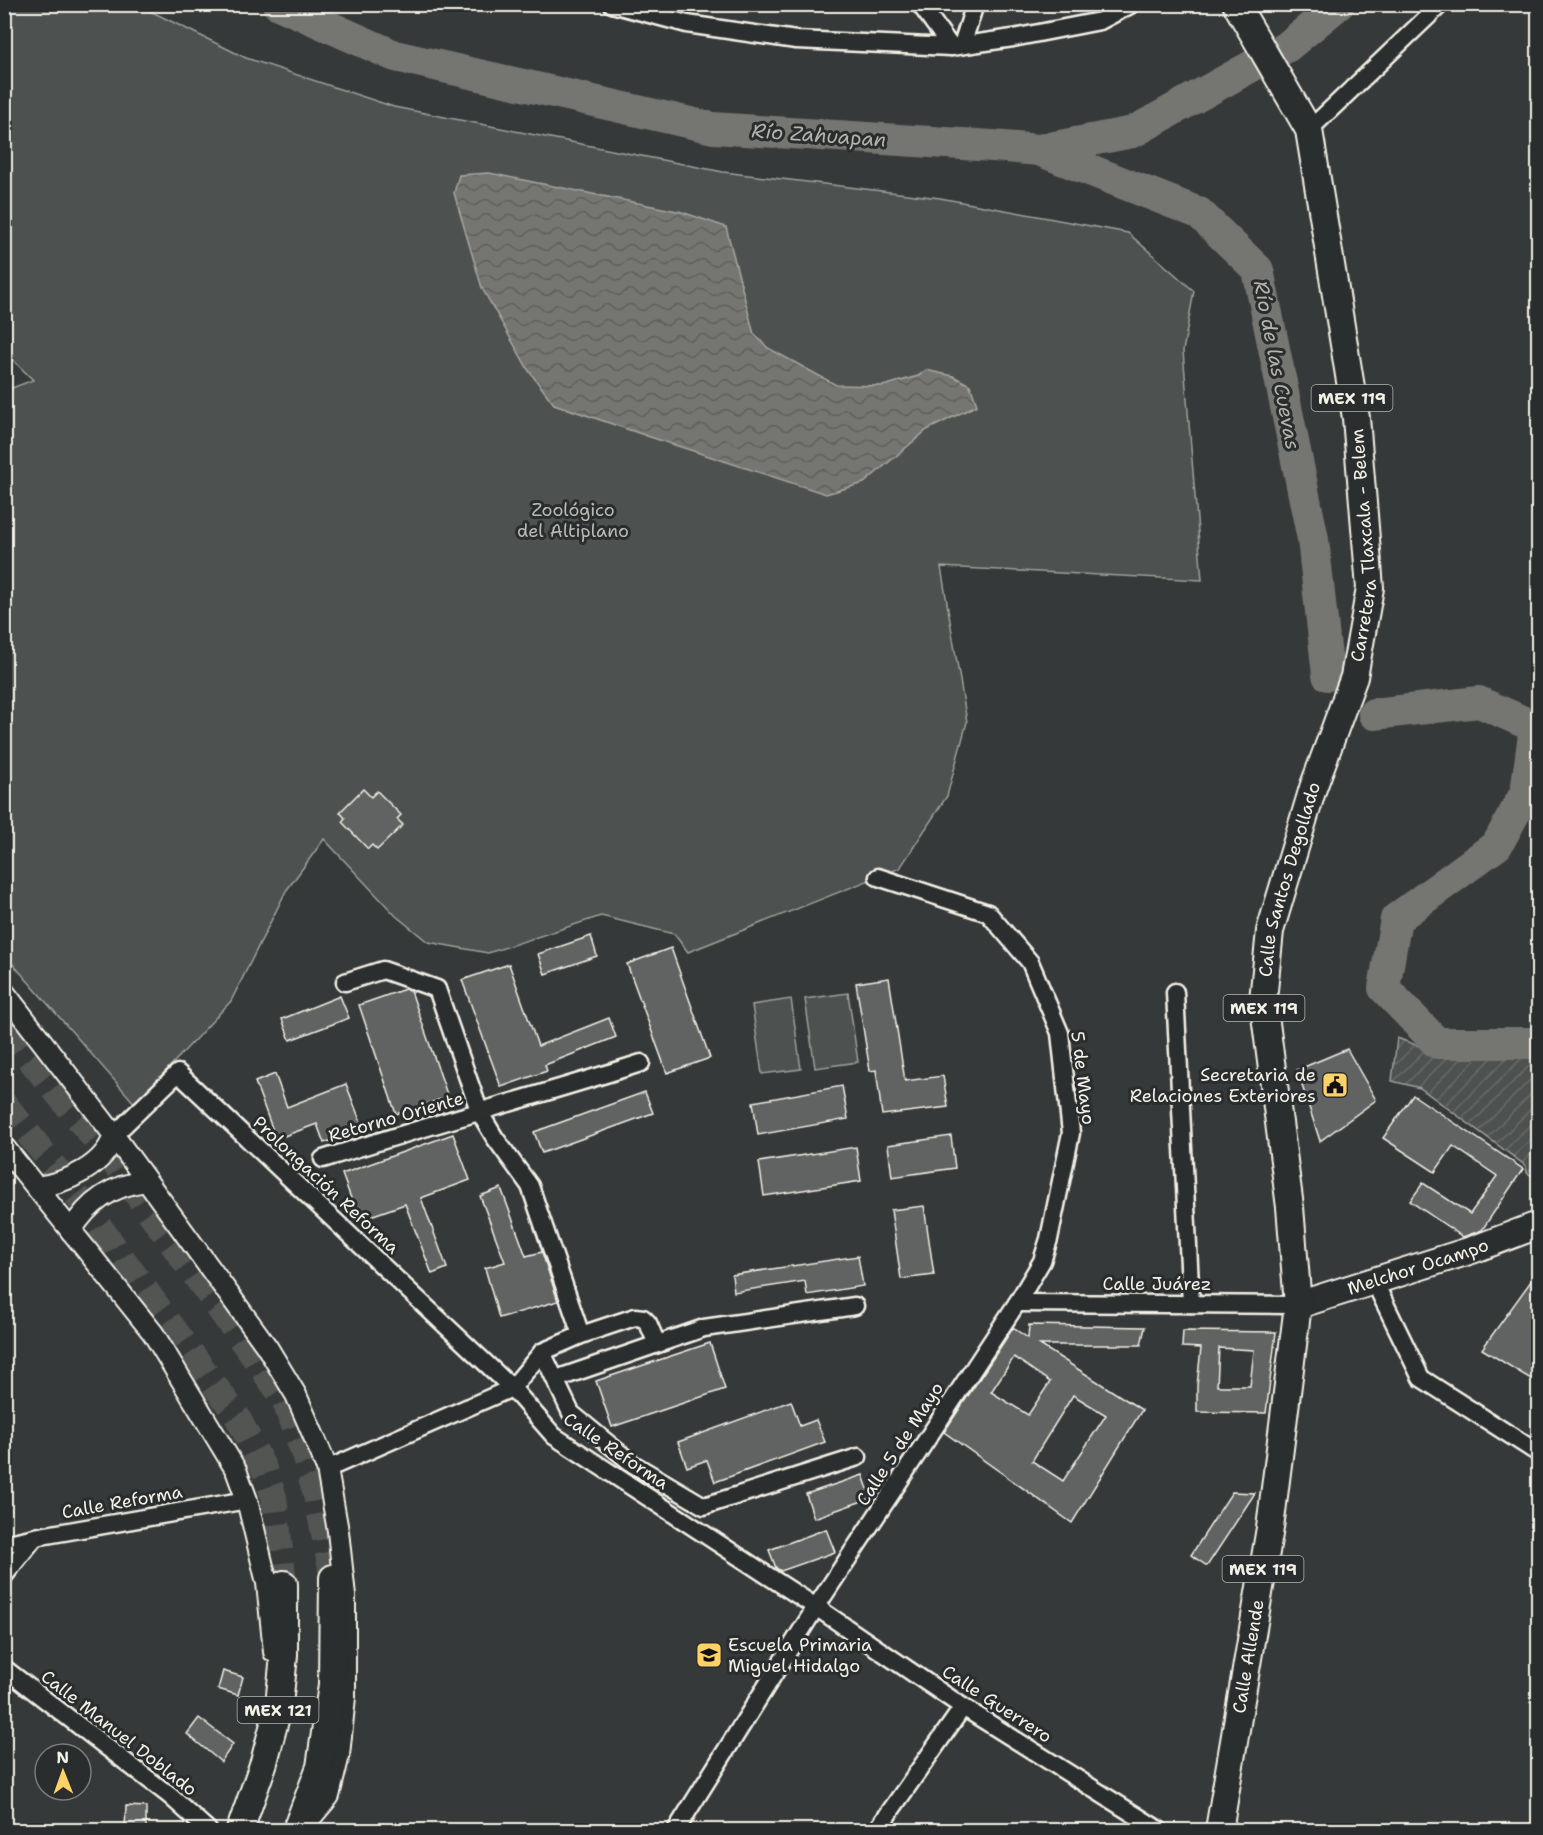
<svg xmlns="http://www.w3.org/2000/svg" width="1543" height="1835" viewBox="0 0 1543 1835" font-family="'Shantell Sans',sans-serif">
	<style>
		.green { fill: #4e514f; stroke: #a1a19c; stroke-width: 1.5 }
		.garden { fill: url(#garden-furrows); stroke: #a1a19c; stroke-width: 1.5 }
		.water { fill: url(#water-waves); stroke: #a8a7a1; stroke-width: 1.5 }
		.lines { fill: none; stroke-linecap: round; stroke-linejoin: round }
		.river { stroke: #757572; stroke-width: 32 }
		.building { fill: #616362; stroke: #f4f1e8; stroke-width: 1.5; fill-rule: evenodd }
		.primary-tunnel { stroke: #525553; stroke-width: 26; stroke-dasharray: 26 13; stroke-linecap: butt }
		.minor-casing { stroke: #f4f1e8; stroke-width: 21 }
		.tertiary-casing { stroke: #f4f1e8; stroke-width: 24 }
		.primary-casing { stroke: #f4f1e8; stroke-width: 30 }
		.minor { stroke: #2a2d2e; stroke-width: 16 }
		.tertiary { stroke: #2a2d2e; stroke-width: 20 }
		.primary { stroke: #2a2d2e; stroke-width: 26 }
		.labels { text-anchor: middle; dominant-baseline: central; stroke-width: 6; stroke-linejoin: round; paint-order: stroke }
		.shield { fill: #2a2d2e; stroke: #b7b6b0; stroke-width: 1.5 }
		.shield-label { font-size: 16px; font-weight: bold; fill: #f4f1e8 }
		.park-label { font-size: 18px; fill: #bab9b2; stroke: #2a2d2e }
		.street-label { font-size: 18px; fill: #f4f1e8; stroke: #2a2d2e }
		.poi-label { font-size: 18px; fill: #f4f1e8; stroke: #2a2d2e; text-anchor: end }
		.water-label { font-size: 20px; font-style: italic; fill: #b4b3ad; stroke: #2a2d2e }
	</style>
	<defs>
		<pattern id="garden-furrows" width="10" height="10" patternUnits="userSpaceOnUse" patternTransform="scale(1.5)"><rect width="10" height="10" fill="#4e514f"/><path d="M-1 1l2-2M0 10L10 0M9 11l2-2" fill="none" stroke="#686a68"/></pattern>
		<pattern id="water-waves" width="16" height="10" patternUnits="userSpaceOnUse" patternTransform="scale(1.5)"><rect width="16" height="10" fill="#757572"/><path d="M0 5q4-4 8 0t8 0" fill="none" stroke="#5f5e5c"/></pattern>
	</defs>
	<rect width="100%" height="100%" fill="#363939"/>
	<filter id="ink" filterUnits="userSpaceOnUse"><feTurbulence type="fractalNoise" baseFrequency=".0167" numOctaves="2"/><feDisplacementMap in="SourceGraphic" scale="12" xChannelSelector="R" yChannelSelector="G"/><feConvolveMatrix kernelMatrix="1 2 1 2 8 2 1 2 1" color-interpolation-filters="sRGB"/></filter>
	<g filter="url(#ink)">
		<g class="green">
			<path d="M4,5H138L246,58L394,107L723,172L940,198L1128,233L1194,291L1183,351L1202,580L941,567L967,722L947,796L900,868L688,952L674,934L601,916L488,953L428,942L396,916L324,839L286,891L231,1001L135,1104L5,955L4,391L33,380L5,352Z"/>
			<path d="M848,993L858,1062L815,1068L805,999Z"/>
			<path d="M791,999L801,1069L762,1074L752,1005Z"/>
		</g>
		<path class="garden" d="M1397,1038L1435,1052L1538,1047V1179L1527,1173L1526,1166L1420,1088L1392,1081Z"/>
		<path class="water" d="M489,173L682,212L726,227L754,334L768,348L836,385L883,386L918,376L926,370L953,376L970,385L977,405L927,430L864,483L826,494L650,437L554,404L529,371L482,288L454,193L459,175Z"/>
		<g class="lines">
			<g class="river">
				<path d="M278,4L395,56L713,128L993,146L1039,150L1133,132L1288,46L1339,4"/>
				<path d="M1039,150L1199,213L1258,270L1313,539L1328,675"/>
				<path d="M1374,714L1479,702L1535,727L1526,792L1497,845L1396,919L1384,988L1437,1043H1538"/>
			</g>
		</g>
		<g class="building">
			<path d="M363,789L371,797L377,791L401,815L397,819L403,825L377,850L372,845L368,849L342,822L345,818L340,812Z"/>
			<path d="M591,936L597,956L545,974L538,954Z"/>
			<path d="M671,948L710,1058L667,1073L627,964Z"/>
			<path d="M509,964L538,1046L609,1018L616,1037L545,1065L547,1071L501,1087L462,980Z"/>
			<path d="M889,978L905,1081L943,1076L948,1107L882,1115L876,1070L870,1071L856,983Z"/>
			<path d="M405,989L411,991L448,1097L396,1114L359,1005Z"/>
			<path d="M340,996L349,1018L290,1040L282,1019Z"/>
			<path d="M1347,1049L1376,1100L1320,1141L1297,1070Z"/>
			<path d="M275,1074L287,1107L346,1084L363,1128L324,1143L317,1124L276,1139L255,1082Z"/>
			<path d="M842,1086L848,1119L758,1135L753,1102Z"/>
			<path d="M645,1092L653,1113L542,1153L534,1132Z"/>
			<path d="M1413,1095L1523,1169L1482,1230L1463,1237L1410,1201L1423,1183L1470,1214L1497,1176L1453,1146L1435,1172L1383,1138Z"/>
			<path d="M453,1134L470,1180L421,1198L447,1268L432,1274L405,1204L359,1220L342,1174Z"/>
			<path d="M951,1136L955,1168L892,1177L888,1145Z"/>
			<path d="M856,1147L861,1181L764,1196L759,1162Z"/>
			<path d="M501,1188L526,1256L542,1252L558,1301L499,1318L485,1268L505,1262L480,1196Z"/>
			<path d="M924,1206L934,1275L901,1279L891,1210Z"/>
			<path d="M858,1256L863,1286L807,1295L805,1281L734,1292L732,1275Z"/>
			<path d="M1539,1270V1384L1482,1349Z"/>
			<path d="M1029,1325L1145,1327L1141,1345H1040L1142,1410L1072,1523L944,1432L1013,1328L1028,1338ZM1014,1357L1050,1382L1028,1415L991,1392ZM1073,1395L1106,1415L1063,1481L1032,1461Z"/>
			<path d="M1183,1331L1276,1332L1266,1413L1197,1412V1386L1201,1348L1182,1347ZM1219,1348L1254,1350L1250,1386H1217Z"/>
			<path d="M710,1343L725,1389L612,1427L596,1381Z"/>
			<path d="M791,1401L800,1426L816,1420L825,1442L715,1482L707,1460L687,1467L678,1442Z"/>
			<path d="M863,1475L871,1498L814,1518L806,1494Z"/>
			<path d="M1232,1492L1255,1493L1207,1566L1191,1555Z"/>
			<path d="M826,1529L835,1552L781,1571L776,1568L769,1550Z"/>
			<path d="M223,1671L243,1677L238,1695L218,1689Z"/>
			<path d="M199,1718L233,1744L221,1762L187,1734Z"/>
			<path d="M126,1806L146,1807V1830H125Z"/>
		</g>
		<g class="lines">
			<g class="primary-tunnel">
				<path d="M4,1028L114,1163L284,1399L304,1454L317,1499L333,1578"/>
				<path d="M4,1103L75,1193L237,1416L264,1469L274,1497L284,1584"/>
			</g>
			<defs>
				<g id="minor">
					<path d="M612,4L687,24L796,40L951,47L1013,38L1100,21L1132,4"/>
					<path d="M920,4L951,47"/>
					<path d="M962,45L975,4"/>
					<path d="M1309,130L1441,4"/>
					<path d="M345,982L383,970L437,989L480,1113L495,1138L530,1186L581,1335"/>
					<path d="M1175,992L1191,1304"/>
					<path d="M114,1135L178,1073L512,1388L554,1436L816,1607L963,1707L1159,1830"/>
					<path d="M323,1159C428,1125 535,1097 641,1063"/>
					<path d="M1374,1281L1421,1378L1538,1453"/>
					<path d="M1017,1303L1298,1305"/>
					<path d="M542,1352L571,1413L633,1464L704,1506L858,1457"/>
					<path d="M556,1379L704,1328L855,1306"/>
					<path d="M327,1469L512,1388L542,1352L581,1335L635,1317L643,1318L648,1323L657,1344"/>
					<path d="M4,1544L35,1537L247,1500"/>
					<path d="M4,1576L35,1537"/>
					<path d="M4,1668L170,1796L208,1830"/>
					<path d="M676,1830L816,1607L1017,1303L1042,1261L1049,1239L1071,1133L1060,1033L1030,962L988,913L878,877"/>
					<path d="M877,1830L963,1707"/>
				</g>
				<g id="tertiary">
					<path d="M4,992L107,1126L267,1347L296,1395L321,1453L327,1469L338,1531L345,1596V1697L339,1755L329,1796L302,1828"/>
					<path d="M4,1147L153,1333L236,1470L247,1500L267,1583L274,1652"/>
					<path d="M37,1187C66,1183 105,1166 114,1135"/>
					<path d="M71,1231C88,1202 113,1185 146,1181"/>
				</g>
				<g id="primary">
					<path id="s1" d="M1298,1305L1472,1250L1538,1225"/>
					<path d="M240,1830L264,1762L279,1705L284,1655V1584"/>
					<path d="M296,1830L320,1767L332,1685L333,1578"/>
					<path id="s2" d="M1219,1830L1270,1528L1298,1305L1290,1207L1263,1000L1270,931L1313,788L1354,677L1370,588L1356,418L1309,130L1236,4"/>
				</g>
			</defs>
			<use href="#minor" class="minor-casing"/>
			<use href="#tertiary" class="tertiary-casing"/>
			<use href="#primary" class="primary-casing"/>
			<use href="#minor" class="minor"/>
			<use href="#tertiary" class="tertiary"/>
			<use href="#primary" class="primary"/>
		</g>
	</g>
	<defs>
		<symbol id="civic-square" viewBox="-11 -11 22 22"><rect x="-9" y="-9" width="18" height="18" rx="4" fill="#ffd166" stroke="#2a2d2e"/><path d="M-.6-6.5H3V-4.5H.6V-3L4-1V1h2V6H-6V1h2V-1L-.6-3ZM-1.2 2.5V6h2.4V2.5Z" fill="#111"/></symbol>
		<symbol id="school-square" viewBox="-11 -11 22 22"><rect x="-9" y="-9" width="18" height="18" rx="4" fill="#ffd166" stroke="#2a2d2e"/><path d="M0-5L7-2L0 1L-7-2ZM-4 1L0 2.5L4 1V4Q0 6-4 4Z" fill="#111"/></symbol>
	</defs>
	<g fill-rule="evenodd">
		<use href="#civic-square" x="1320" y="1070" width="30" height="30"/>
		<use href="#school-square" x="694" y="1640" width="30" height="30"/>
	</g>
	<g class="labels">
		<g class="shield">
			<rect x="1311.5" y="385" width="81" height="26" rx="4.5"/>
			<rect x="1223.5" y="995" width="81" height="26" rx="4.5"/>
			<rect x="1222.5" y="1556" width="81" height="26" rx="4.5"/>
			<rect x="237.5" y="1697" width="81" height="26" rx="4.5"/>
		</g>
		<g class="shield-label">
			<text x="1352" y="398">MEX 119</text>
			<text x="1264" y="1008">MEX 119</text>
			<text x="1263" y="1569">MEX 119</text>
			<text x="278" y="1710">MEX 121</text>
		</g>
		<g class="park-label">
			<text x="573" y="510">Zoológico<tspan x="573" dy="21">del Altiplano</tspan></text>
		</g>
		<g class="street-label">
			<text stroke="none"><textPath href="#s2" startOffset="1308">Carretera Tlaxcala - Belem</textPath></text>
			<text stroke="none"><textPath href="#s2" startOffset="962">Calle Santos Degollado</textPath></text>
			<text transform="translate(1083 1078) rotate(83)">5 de Mayo</text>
			<text transform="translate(396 1117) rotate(-16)">Retorno Oriente</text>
			<text transform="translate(326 1185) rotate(43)">Prolongación Reforma</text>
			<text stroke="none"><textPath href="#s1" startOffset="126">Melchor Ocampo</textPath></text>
			<text x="1157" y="1284">Calle Juárez</text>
			<text transform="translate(900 1444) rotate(-57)">Calle 5 de Mayo</text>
			<text transform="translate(616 1451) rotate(34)">Calle Reforma</text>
			<text transform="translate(122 1502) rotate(-10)">Calle Reforma</text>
			<text stroke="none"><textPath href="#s2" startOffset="176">Calle Allende</textPath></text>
			<text transform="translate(997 1704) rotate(33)">Calle Guerrero</text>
			<text transform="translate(119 1733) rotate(38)">Calle Manuel Doblado</text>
		</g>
		<g class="poi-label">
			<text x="1316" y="1075">Secretaria de<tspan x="1316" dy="21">Relaciones Exteriores</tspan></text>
			<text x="728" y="1645" text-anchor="start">Escuela Primaria<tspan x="728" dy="21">Miguel Hidalgo</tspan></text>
		</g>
		<g class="water-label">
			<text transform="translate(819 135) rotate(4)">Río Zahuapan</text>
			<text transform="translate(1277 365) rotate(79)">Río de las Cuevas</text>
		</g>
	</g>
	<rect width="1543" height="1835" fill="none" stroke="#2a2d2e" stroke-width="24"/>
	<rect x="12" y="12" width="1519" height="1811" fill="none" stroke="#f4f1e8" stroke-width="2" filter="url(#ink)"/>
	<g transform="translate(63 1772) rotate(359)"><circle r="28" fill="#2a2d2e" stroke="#7b7b78" stroke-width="1.5"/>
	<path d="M0-4.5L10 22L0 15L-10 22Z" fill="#ffd166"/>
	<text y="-9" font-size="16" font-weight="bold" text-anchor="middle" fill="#f4f1e8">N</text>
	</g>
</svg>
